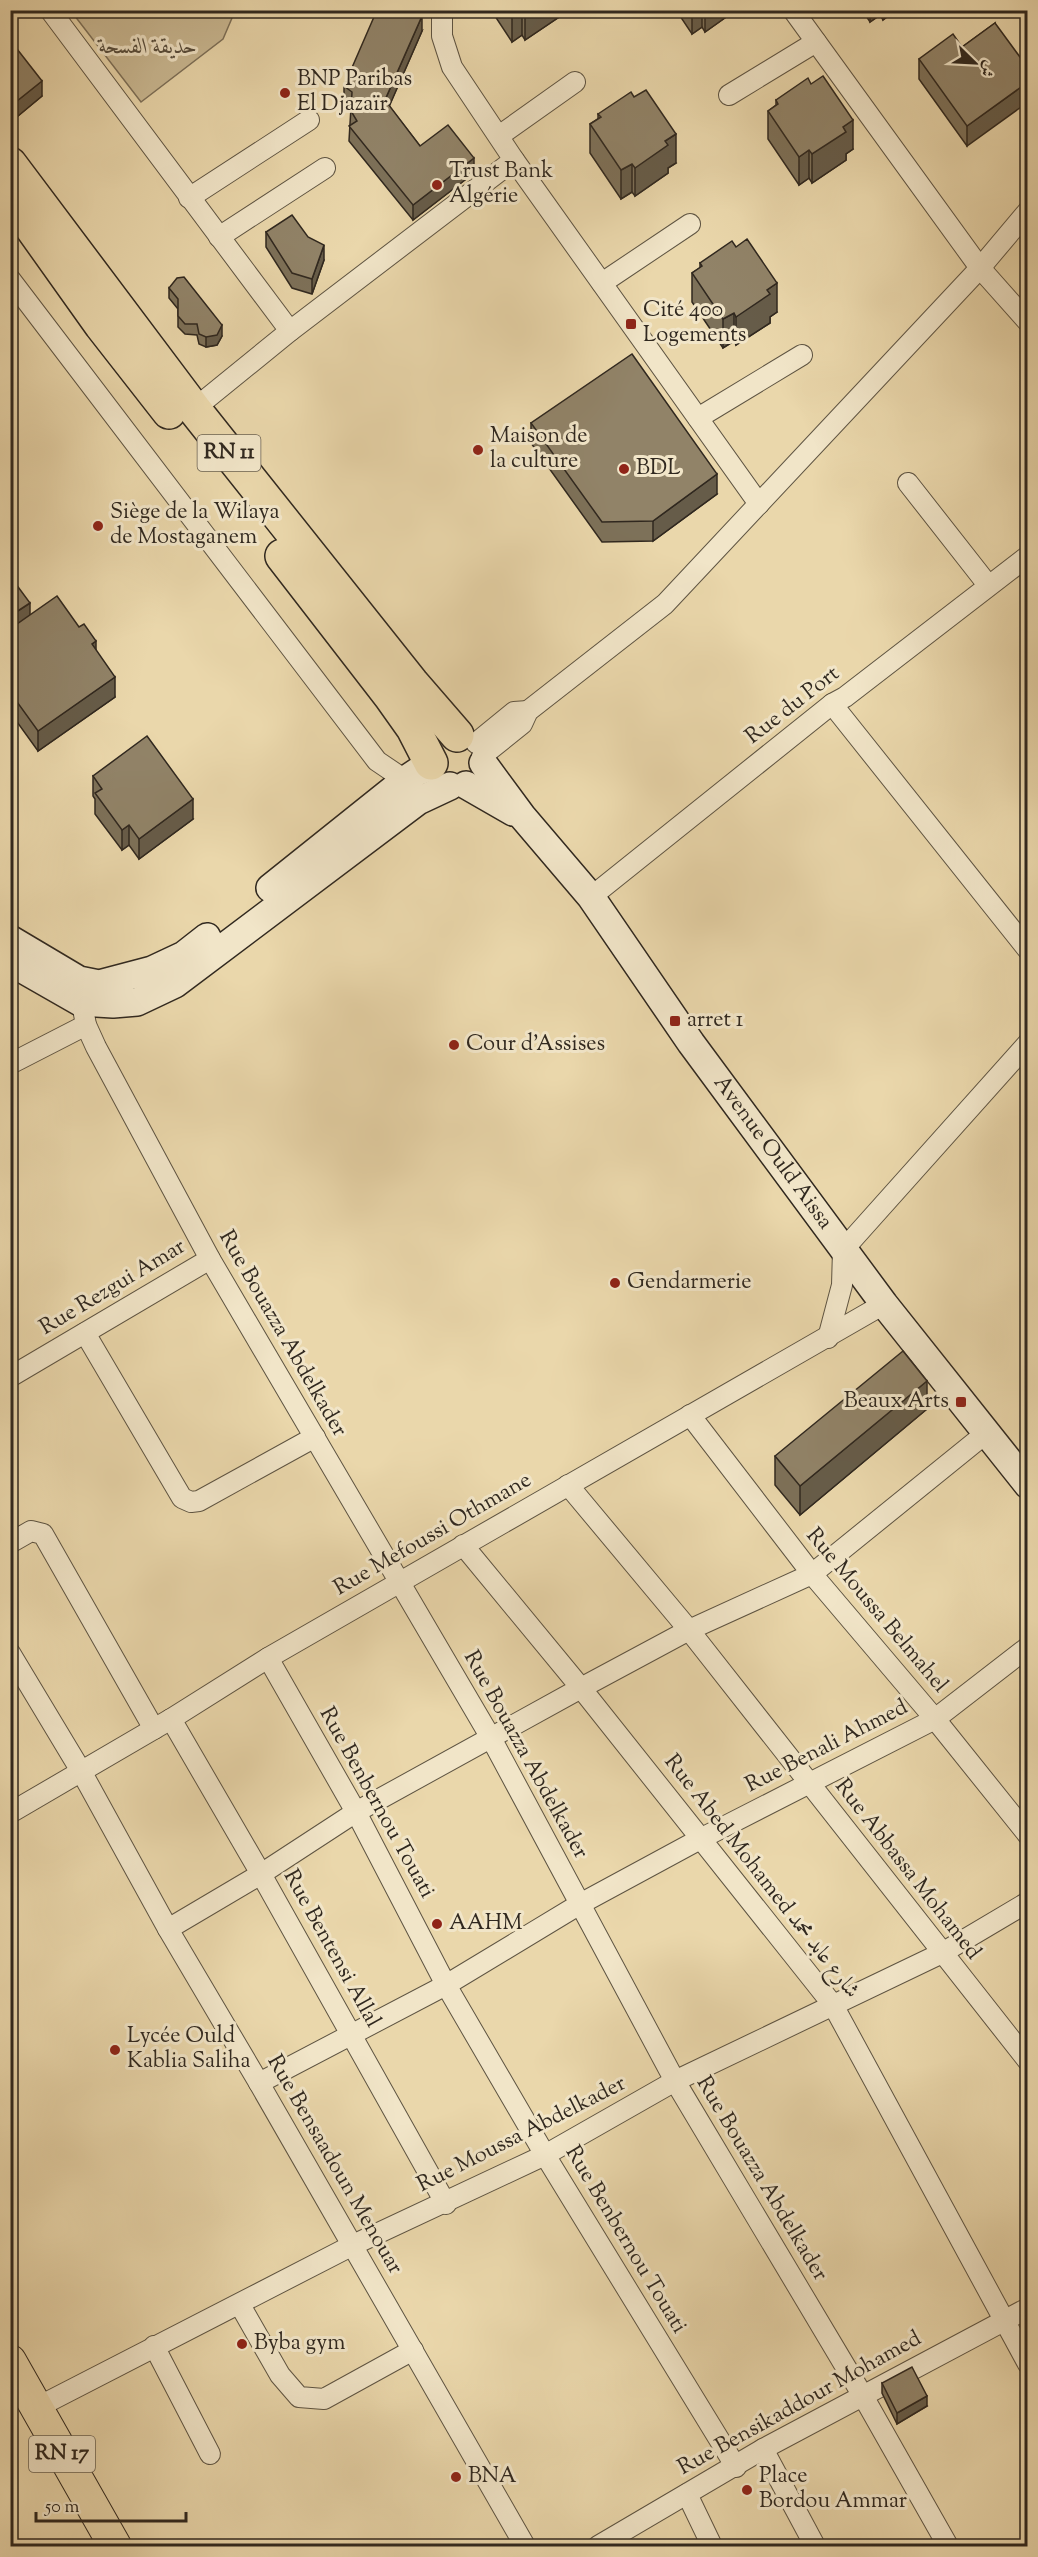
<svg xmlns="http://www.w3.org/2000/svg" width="1038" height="2557" viewBox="0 0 1038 2557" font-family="'Sorts Mill Goudy',Amiri,serif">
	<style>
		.garden { fill: #cab993; stroke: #7d7059; stroke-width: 1.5 }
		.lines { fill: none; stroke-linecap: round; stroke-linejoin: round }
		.minor-casing { stroke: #5e5442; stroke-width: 22 }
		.secondary-casing { stroke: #30281f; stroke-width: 30 }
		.primary-casing { stroke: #30281f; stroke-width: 34 }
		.trunk-casing { stroke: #30281f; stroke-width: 36 }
		.minor { stroke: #f1e5c8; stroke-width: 20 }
		.secondary { stroke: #f1e5c8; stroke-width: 27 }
		.primary { stroke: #ead7ab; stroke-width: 32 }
		.trunk { stroke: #ead7ab; stroke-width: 33 }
		.wall { fill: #7d7159; stroke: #30281f; stroke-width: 1.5 }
		.shaded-wall { fill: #665c49; stroke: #30281f; stroke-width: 1.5 }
		.building { fill: #918368; stroke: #30281f; stroke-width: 1.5 }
		.poi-dot { fill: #8f2418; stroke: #f1e5c8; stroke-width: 2 }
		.labels { text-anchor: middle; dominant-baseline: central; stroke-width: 6; stroke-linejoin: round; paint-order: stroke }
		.shield { fill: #f1e5c8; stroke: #6a6152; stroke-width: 1.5 }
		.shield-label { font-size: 21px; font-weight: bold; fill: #30281f }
		.park-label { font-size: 22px; font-style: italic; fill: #564c3c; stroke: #f1e5c8 }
		.poi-label { font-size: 22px; fill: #30281f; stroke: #f1e5c8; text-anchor: start }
		.street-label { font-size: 22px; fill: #30281f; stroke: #f1e5c8 }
	</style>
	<rect width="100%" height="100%" fill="#ead7ab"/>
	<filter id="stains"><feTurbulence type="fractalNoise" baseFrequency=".00333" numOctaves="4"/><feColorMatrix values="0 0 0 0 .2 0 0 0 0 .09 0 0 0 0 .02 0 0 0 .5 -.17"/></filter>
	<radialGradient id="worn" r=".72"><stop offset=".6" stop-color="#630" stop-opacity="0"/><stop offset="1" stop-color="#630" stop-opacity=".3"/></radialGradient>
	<path class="garden" d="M71,11H235L223,39L141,102Z"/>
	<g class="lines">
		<defs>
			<g id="minor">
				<path d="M50,10L290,331"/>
				<path d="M442,10V36L452,67L514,160L759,504"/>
				<path d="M793,10L980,268L1028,322"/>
				<path d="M729,95L816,42"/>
				<path d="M499,136L575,82"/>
				<path d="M189,198L309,120"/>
				<path d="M219,237L325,168"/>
				<path d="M10,279L377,761L405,780"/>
				<path d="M602,283L690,224"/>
				<path d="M194,409L290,331L514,160"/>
				<path d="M698,418L802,355"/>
				<path d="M908,483L988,585"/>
				<path d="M832,704L1028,950"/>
				<path d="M476,743L514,712L528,711"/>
				<path d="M482,756L522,724L528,711L665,604L980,268L1028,211"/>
				<path d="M591,897L832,704L845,697L1028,556"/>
				<path d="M80,992L86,1025L96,1047L210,1259L491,1738L675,2081L863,2396L948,2546"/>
				<path d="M10,1064L86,1025"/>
				<path d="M85,1333L182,1498L191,1502L199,1501L315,1437"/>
				<path d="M828,1338L842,1285L843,1250L1028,1043"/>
				<path d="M10,1377L210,1259"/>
				<path d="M690,1415L812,1574L935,1719L1028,1835"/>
				<path d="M568,1485L689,1630L1028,2061"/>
				<path d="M10,1543L31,1531L43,1534L154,1729"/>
				<path d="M463,1545L581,1688L833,2005L1028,2364"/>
				<path d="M10,1653L81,1771L168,1929L259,2083L525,2546"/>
				<path d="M268,1658L356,1812L446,1985L545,2155L736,2467"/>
				<path d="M171,1719L261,1874L446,2204"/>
				<path d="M10,1813L171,1719L268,1658L884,1304"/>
				<path d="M168,1929L261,1874L356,1812L581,1688L689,1630L812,1574L985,1434"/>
				<path d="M259,2083L446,1985L580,1904L702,1838L935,1719L1028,1647"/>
				<path d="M240,2305L280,2375L299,2397L324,2399L413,2350"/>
				<path d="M154,2346L210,2454"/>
				<path d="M36,2408L353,2245L545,2155L675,2081L942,1953L1028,1902"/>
				<path d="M763,2449L815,2546"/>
				<path d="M687,2494L712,2546"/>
				<path d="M598,2546L763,2449L1028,2308"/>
			</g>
			<g id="secondary">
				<path id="s1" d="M483,763L522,816L591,897L691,1043L884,1304L1028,1485"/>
				<path d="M466,785L513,812"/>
				<path d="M270,888L405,780L417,772L432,766"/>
				<path d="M10,939L79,980L99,984L152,970L184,955L207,937"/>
				<path d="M10,962L80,1002L113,1004L137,1002L175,984L418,801L450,786"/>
			</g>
			<path id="primary" d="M10,2361L115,2546"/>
			<g id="trunk">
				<path d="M10,164L194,409L412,683L457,735"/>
				<path d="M12,200L101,325L169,412"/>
				<path d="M282,556L391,697L413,728L431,763"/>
			</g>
		</defs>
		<use href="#minor" class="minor-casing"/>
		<use href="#secondary" class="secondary-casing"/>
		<use href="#primary" class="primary-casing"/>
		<use href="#trunk" class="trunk-casing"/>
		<use href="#minor" class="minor"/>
		<use href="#secondary" class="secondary"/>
		<use href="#primary" class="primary"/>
		<use href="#trunk" class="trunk"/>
	</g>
	<g class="wall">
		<path d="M491,10H559V17L525,40L522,35L512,42Z"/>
		<path d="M676,10H736L705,32L702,27L692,34Z"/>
		<path d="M862,10H896L883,20L880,15L870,22Z"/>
		<path d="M995,23L967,146L919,79V59L962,47Z"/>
		<path d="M422,31L389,106L420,146L474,173L413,220L349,141L351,107L344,101V86Z"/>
		<path d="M10,40L42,96L12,121L10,118Z"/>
		<path d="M776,100L853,149L846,154V160L812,183L809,178L799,185L768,139V111L776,105Z"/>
		<path d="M598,114L676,163L668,168V173L635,196L632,192L621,199L590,153V124L598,119Z"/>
		<path d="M266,232L324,260L312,294L292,288L266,247Z"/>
		<path d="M700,263L777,312L770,317V323L736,345L734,341L723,348L692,302V273L700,268Z"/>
		<path d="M169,288L222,336L217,345L206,347L199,344L197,335L185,334L178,327V309L169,298Z"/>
		<path d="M531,423L717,494L653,541L602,542L531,443Z"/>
		<path d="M30,616L96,651L115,697L38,751L15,719L10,723Z"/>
		<path d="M93,776L193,819L139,859L129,845L122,850L95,814V799L93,796Z"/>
		<path d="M927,1409L800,1515L775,1485V1456Z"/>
		<path d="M882,2383L927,2406L897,2424L882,2393Z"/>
	</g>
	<g class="shaded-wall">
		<path d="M517,10H522V35L512,42V14Z"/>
		<path d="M526,10H559V17L525,40V11Z"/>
		<path d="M692,10H702V27L692,34Z"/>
		<path d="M705,10H736L705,32Z"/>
		<path d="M870,10H880V15L870,22Z"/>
		<path d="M883,10H896L883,20Z"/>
		<path d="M422,16V31L385,116V100Z"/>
		<path d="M42,81V96L12,121V105Z"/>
		<path d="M1028,82V102L967,146V126Z"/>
		<path d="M853,120V149L846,154V160L812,183V154L843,127Z"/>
		<path d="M676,134V163L668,168V173L635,196V168L665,141Z"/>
		<path d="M809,150V178L799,185V157Z"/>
		<path d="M474,158V173L413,220V205Z"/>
		<path d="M632,164V192L621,199V170Z"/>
		<path d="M324,245V260L312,294V279Z"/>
		<path d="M777,283V312L770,317V323L736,345V317L767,290Z"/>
		<path d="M734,313V341L723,348V319Z"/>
		<path d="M222,325V336L217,345L206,347V337Z"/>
		<path d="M717,474V494L653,541V521Z"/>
		<path d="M30,603V623L10,637V616Z"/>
		<path d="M96,641V661L92,644Z"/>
		<path d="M115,677V697L38,751V731Z"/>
		<path d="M15,699V719L10,723V703Z"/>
		<path d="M193,799V819L139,859V839Z"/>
		<path d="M129,825V845L122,850V830Z"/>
		<path d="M927,1381V1409L800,1515V1486Z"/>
		<path d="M927,2396V2406L897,2424V2413Z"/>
	</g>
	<g class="building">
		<path d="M377,10H411L422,16L385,100L420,146L448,125L474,158L413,205L349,126L357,121L351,111L352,92L344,86Z"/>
		<path d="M510,10H517L512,14Z"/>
		<path d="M995,23L1028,68V82L967,126L919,59L953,34L962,47Z"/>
		<path d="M10,40L42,81L12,105L10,103Z"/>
		<path d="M823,76L853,120L843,127L846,132L812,154L809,150L799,157L768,111L778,104L776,100L808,78L811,84Z"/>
		<path d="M646,90L676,134L665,141L668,145L635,168L632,164L621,170L590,124L601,117L598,114L631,92L634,97Z"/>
		<path d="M292,215L308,237L324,245L312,279L292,273L266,232Z"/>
		<path d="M747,239L777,283L767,290L770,294L736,317L734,313L723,319L692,273L702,266L700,263L732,241L736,247Z"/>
		<path d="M184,277L222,325L217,335L206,337L199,334L197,324H185L178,316V299L169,288L177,278Z"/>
		<path d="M632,354L717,474L653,521L602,522L531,423Z"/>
		<path d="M10,576L30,603L10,616Z"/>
		<path d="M57,596L79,627L84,624L96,641L92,644L115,677L38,731L15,699L10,703V629Z"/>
		<path d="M147,736L193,799L139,839L129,825L122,830L95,793L102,789L93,776Z"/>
		<path d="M903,1351L927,1381L800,1486L775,1456Z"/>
		<path d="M912,2367L927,2396L897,2413L882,2383Z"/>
	</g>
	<g class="poi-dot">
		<circle cx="285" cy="93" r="6"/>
		<circle cx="437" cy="185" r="6"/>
		<rect x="625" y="318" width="12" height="12" rx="3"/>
		<circle cx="478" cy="450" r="6"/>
		<circle cx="624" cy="469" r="6"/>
		<circle cx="98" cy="526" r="6"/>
		<rect x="669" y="1015" width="12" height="12" rx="3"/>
		<circle cx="454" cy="1045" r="6"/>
		<circle cx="615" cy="1283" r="6"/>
		<rect x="955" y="1396" width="12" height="12" rx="3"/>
		<circle cx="437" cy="1924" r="6"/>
		<circle cx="115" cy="2050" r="6"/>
		<circle cx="242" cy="2344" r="6"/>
		<circle cx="456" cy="2477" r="6"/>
		<circle cx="747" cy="2490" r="6"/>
	</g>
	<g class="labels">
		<g class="shield">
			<rect x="197.5" y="435" width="63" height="36" rx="4.5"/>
			<rect x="29" y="2436" width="66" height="36" rx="4.5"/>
		</g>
		<g class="shield-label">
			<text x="229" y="453">RN 11</text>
			<text x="62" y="2454">RN 17</text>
		</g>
		<g class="park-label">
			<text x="148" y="48">حديقة الفسحة</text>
		</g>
		<g class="poi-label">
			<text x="297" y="80">BNP Paribas<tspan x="297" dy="25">El Djazaïr</tspan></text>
			<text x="449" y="172">Trust Bank<tspan x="449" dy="25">Algérie</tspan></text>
			<text x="643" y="311">Cité 400<tspan x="643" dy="25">Logements</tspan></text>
			<text x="490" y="437">Maison de<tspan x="490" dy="25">la culture</tspan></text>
			<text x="636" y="469">BDL</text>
			<text x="110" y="513">Siège de la Wilaya<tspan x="110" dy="25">de Mostaganem</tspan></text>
			<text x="687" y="1021">arret 1</text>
			<text x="466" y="1045">Cour d'Assises</text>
			<text x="627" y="1283">Gendarmerie</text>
			<text x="949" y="1402" text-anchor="end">Beaux Arts</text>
			<text x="449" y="1924">AAHM</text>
			<text x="127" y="2037">Lycée Ould<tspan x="127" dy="25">Kablia Saliha</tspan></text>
			<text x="254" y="2344">Byba gym</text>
			<text x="468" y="2477">BNA</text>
			<text x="759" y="2477">Place<tspan x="759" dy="25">Bordou Ammar</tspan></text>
		</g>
		<g class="street-label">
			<text transform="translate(793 706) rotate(-38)">Rue du Port</text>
			<text stroke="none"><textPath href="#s1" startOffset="486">Avenue Ould Aissa</textPath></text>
			<text transform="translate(113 1288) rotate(-31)">Rue Rezgui Amar</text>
			<text transform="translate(282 1334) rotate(60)">Rue Bouazza Abdelkader</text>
			<text transform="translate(433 1535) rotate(-30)">Rue Mefoussi Othmane</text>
			<text transform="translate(876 1611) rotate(50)">Rue Moussa Belmahel</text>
			<text transform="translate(827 1747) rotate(-27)">Rue Benali Ahmed</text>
			<text transform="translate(525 1755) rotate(61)">Rue Bouazza Abdelkader</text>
			<text transform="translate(376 1803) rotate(61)">Rue Benbernou Touati</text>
			<text transform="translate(907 1870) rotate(52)">Rue Abbassa Mohamed</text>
			<text transform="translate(761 1877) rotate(52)">Rue Abed Mohamed شارع عابد محمد</text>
			<text transform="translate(331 1949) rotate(61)">Rue Bentensi Allal</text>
			<text transform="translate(522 2135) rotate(-27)">Rue Moussa Abdelkader</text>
			<text transform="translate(334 2165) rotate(60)">Rue Bensaadoun Menouar</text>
			<text transform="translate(761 2179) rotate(59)">Rue Bouazza Abdelkader</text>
			<text transform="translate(625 2240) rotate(59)">Rue Benbernou Touati</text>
			<text transform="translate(800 2404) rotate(-29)">Rue Bensikaddour Mohamed</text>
		</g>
	</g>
	<rect width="1038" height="2557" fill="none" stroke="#ead7ab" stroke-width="36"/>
	<rect x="12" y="12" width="1014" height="2533" fill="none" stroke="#30281f" stroke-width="3"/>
	<rect x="18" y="18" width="1002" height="2521" fill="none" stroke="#30281f" stroke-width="1.5"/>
	<g transform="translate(975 63) rotate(114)" stroke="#f1e5c8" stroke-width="4.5" paint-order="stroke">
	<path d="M0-4.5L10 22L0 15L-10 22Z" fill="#30281f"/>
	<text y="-9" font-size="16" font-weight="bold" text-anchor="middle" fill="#30281f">ش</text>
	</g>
	<path d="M36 2512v9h150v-9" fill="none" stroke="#30281f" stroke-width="3"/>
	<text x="45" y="2512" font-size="18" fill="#30281f" stroke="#f1e5c8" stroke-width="4.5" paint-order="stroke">50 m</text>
	<rect width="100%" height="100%" filter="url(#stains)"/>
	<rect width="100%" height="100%" fill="url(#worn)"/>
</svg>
